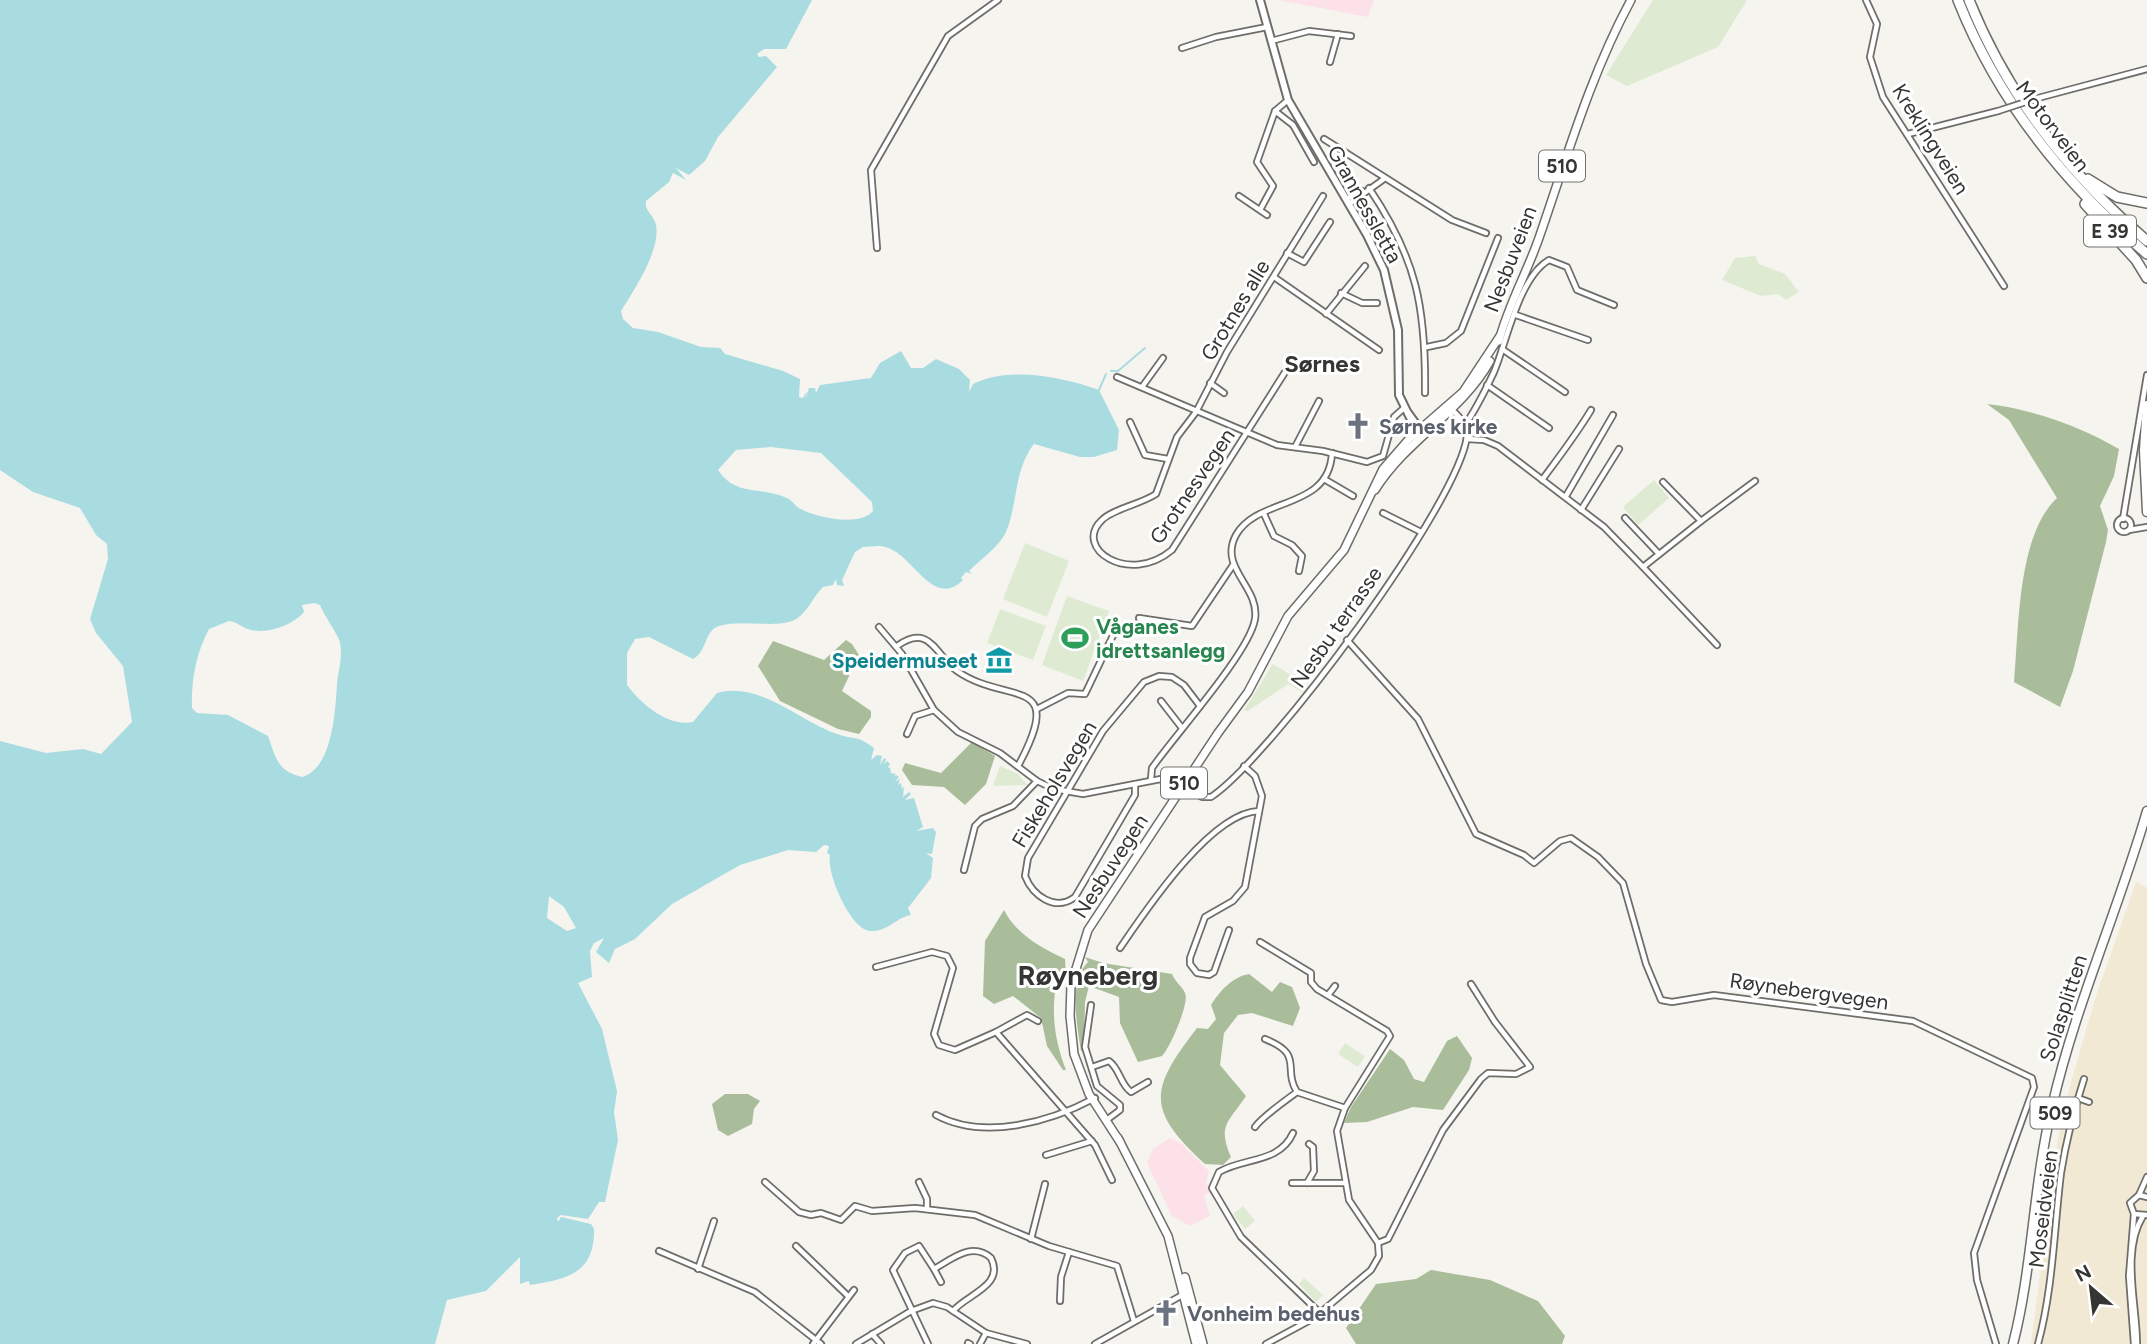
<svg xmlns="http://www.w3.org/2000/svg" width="2147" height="1344" viewBox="0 0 2147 1344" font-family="Figtree,sans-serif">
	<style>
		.industrial { fill: #f2e9d4 }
		.education { fill: #fce2e8 }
		.green { fill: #deebd2 }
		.forest { fill: #aabd9a }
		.water { fill: #a8dce1; fill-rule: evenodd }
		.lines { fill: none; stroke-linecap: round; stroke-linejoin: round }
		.stream { stroke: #a8dce1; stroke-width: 2 }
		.minor-casing { stroke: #6e6d69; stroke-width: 8 }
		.secondary-casing { stroke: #6e6d69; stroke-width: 10 }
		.primary-casing { stroke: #6e6d69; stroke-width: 10 }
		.trunk-casing { stroke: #6e6d69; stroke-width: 11 }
		.motorway-casing { stroke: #6e6d69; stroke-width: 12 }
		.minor { stroke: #fff; stroke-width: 4.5 }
		.secondary { stroke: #fff; stroke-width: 6 }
		.primary { stroke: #fff; stroke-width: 7 }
		.trunk { stroke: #fff; stroke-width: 8 }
		.motorway { stroke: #fff; stroke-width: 9 }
		.minor-bridge-casing { stroke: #6e6d69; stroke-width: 8; stroke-linecap: butt }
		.minor-bridge { stroke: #fff; stroke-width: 4.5 }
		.labels { text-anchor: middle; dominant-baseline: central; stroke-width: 6; stroke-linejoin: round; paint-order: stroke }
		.shield { fill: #fff; stroke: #727270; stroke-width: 2 }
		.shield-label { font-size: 19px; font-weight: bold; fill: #353533 }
		.street-label { font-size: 21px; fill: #353533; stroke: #fff }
		.worship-label { font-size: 21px; font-weight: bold; fill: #5b616d; stroke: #fff; text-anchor: start }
		.leisure-label { font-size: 21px; font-weight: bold; fill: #27864d; stroke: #fff; text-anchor: start }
		.culture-label { font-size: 21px; font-weight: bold; fill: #0d838f; stroke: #fff; text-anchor: end }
		.quarter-label { font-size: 24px; font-weight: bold; fill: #353533; stroke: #fff }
		.district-label { font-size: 28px; font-weight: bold; fill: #353533; stroke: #fff }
	</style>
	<rect width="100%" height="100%" fill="#f5f4ee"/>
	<path class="industrial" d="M2136,882L2147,888V1344H2031L2057,1143L2070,1086L2095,999Z"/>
	<g class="education">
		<path d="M1278,0H1374L1368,17Z"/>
		<path d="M1170,1138L1182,1144L1209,1171L1206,1182L1210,1193L1204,1195L1210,1216L1190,1226L1172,1216L1147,1163L1153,1149Z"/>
	</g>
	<g class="green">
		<path d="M1653,0H1747L1718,47L1627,86L1606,75Z"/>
		<path d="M1755,256L1759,264L1785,274L1799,292L1786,300L1778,294L1761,296L1722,280L1735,258Z"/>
		<path d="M1654,480L1669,498L1638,525L1623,507Z"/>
		<path d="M1025,543L1069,561L1047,617L1003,599Z"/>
		<path d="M1067,596L1109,611L1083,681L1042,665Z"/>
		<path d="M1000,609L1046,626L1033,660L987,643Z"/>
		<path d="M1273,664L1310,687L1305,694L1288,684L1248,711L1244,710Z"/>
		<path d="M1000,766L1018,774L1027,785L993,786Z"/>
		<path d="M1345,1043L1365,1056L1358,1067L1338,1054Z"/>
		<path d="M1243,1206L1255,1221L1245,1229L1233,1214Z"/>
		<path d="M1304,1278L1323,1295L1316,1302L1299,1284Z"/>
	</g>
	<g class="forest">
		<path d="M1987,404C2032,409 2080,426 2119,449L2114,476L2100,506L2108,530L2106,542L2073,671L2060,707L2014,682C2019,630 2017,535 2057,498L2009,420Z"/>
		<path d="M846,640L852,644L859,655L842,691L871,711V717L859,734L838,729L780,701L758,666L773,641L824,660Z"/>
		<path d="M972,742L995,756L986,784L965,805L944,787L912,785L902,770L905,763L941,773Z"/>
		<path d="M1004,910C1016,934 1041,948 1065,959L1066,977L1056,985C1051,1015 1055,1042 1066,1070H1063L1047,1046L1041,1018L1013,996L994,1004L983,996L985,941Z"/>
		<path d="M1085,957L1103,963L1172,974C1175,982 1182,986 1185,993C1190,1002 1170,1048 1162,1056L1138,1062L1120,1023L1119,997L1089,986L1085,1002L1084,1049L1081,1051C1077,1025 1068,981 1088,962Z"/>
		<path d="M1249,974L1272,992L1280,982L1292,987L1300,1008L1293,1026L1252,1013L1238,1015L1224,1033L1220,1065L1246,1096C1229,1122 1217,1125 1231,1157L1223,1165L1205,1164C1145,1109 1150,1089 1197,1028L1208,1029L1216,1019L1211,1005C1220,991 1232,977 1249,974Z"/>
		<path d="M1457,1036L1472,1058L1469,1070L1443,1110L1413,1107L1367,1122L1344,1123L1351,1107L1390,1049L1404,1060L1414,1079L1424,1082L1447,1041Z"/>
		<path d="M725,1094H748L760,1101L754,1109L752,1124L728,1136L718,1130L712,1104Z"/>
		<path d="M1431,1270L1490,1280L1538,1301L1565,1336L1562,1344H1356L1346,1328L1376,1284L1416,1279Z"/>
	</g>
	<path class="water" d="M0,0H812L786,49H764L757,54L759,57L766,56L777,67L718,137L705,161L689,175L676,168L686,180L673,173L669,182L646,201C644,211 654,215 656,225C661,250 634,290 621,311L623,319L633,328L658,332L701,347L720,348L725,354L783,371L800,379L799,397L803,398L807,391L805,400L809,388H815L816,393L820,385L871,378L880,363L901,351L911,368H923L936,359L959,369L970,380L969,392L973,384C1010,366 1062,377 1099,390L1119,430L1117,450L1094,457H1080L1034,444C1014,469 1018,503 1006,532C999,547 982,558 969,571L972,574L966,572L961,578L963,580C932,610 913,553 885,547C879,545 870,547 863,547L855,552L842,580L844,586L837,585L836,579L833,585L823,587C813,597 809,609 799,617C782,631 742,618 719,626C704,631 707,652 693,659L649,637L635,639L627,653V685C641,704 668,727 693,722L717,693C762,681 800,723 840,735C856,740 857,735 874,748L871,760L877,755L882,756L880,765L884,758L886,759L884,764L887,761L890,764L887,769L890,767L891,773L896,774L892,778L896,775L899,777L895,782L900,779L898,785L901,783L902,789L904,786L903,797L909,792L911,794L905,800L914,798L923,827L916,831L933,828L936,832L932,854L926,853L933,858L931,878L908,908L911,915C897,917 887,932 871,931C851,931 826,873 830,855L827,853L829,846L824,845L816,852L788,850L740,865L672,904L635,939L615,949L609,963L596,952L604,938L594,943L590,951L592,977L578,983L602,1029L617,1091L614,1112L618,1140L605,1202H599L588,1219L561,1215L557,1218L558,1222L561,1217L591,1224L594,1229C595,1273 568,1279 530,1285L529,1281L520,1284V1257L486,1291L447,1300L435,1344H0V741L46,753L83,749L101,754L132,722L123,666L96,633L90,619L108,559L107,544L96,535L80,508L33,492L0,470ZM771,447L821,453L872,502L873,511C860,527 816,518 799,508C795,506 792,500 787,498C761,486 736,497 718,470L736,450ZM314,603L320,605C324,615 338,635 340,642C343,658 338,670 337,685C335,711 333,768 302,777C277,771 276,758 268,736L228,715L197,713L192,708C191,681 196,653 209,629L229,621C238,622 242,628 251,630C269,634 293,625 304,612L302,605ZM549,896L564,907L576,928L567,931L547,918Z"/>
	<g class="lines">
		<g class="stream">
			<path d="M1111,371H1118L1145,348"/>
			<path d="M1099,390L1106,374"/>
		</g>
		<defs>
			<g id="minor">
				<path d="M1866,0L1877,24L1870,57L1883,97L2004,286"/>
				<path d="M1271,41L1309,31L1351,36"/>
				<path d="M1182,48L1216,37L1267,27"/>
				<path d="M1330,62L1338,34"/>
				<path d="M2038,98L2147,69"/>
				<path d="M1275,111L1293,125L1314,162"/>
				<path d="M1908,134L1998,111"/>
				<path d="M1324,139L1452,220L1486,233"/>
				<path d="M1369,188C1417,259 1426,308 1425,393"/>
				<path d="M1239,196L1267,215"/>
				<path d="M1346,199L1362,191"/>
				<path d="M1349,204L1384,179"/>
				<path d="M1260,210L1273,186L1257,162L1275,111L1288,100"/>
				<path d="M877,248L871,170L948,36L998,0"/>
				<path d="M1287,253L1304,262L1330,222"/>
				<path d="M1274,277L1379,350"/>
				<path d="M1341,293L1362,303H1377"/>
				<path d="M1326,314L1365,266"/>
				<path d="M1516,315L1588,340"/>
				<path d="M1427,347L1446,343L1461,331L1498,238"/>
				<path d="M1502,349L1565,392"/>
				<path d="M1294,358L1172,550C1129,586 1072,548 1102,520C1113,509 1141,504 1156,494L1177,437L1196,412L1227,352L1323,196"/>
				<path d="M1117,377L1277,445L1323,451L1367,462L1383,456L1394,417L1404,408"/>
				<path d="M1210,383L1224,393"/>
				<path d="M1487,385L1549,428"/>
				<path d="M1142,387L1163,358"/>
				<path d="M1448,410L1452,417L1462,423"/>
				<path d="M1130,422L1145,455L1168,459"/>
				<path d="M1465,425C1476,409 1486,389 1494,372C1507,341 1519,277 1549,260L1567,267L1577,290L1614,305"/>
				<path d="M1467,439L1484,440L1498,446L1604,527L1643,567L1701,521L1663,482"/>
				<path d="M1295,447L1319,401"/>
				<path d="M1324,479L1353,496"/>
				<path d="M1542,480C1559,457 1576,435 1591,410"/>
				<path d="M1566,496L1613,415"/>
				<path d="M1581,510L1619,449"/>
				<path d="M1383,513L1421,532"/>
				<path d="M1264,514L1274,536L1292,545L1302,556L1299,571"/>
				<path d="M1625,518L1659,554"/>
				<circle cx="2124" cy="525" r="7"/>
				<path d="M2123,519L2147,375"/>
				<path d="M1701,521L1755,481"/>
				<path d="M2129,530L2147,527"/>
				<path d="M1643,567L1717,645"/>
				<path d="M1139,618L1192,626L1233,565"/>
				<path d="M879,627L902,654L934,710L958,732L1000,753L1037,781L1054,789L1083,794L1166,778L1202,797H1211C1270,758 1459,504 1467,436C1468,425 1459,416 1452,410"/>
				<path d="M1347,640L1418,719L1476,834L1524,855L1534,863L1560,841L1571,838L1598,857L1623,883L1646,964L1661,1000L1672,1002L1714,995L1913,1021L2032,1078L2034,1087L1974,1253L1977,1280L1996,1344"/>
				<path d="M897,646C930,622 936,656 957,671C1007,706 1068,673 1018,766"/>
				<path d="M1161,701L1182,728"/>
				<path d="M1037,709L1068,693L1085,694L1118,625"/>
				<path d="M907,734L915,716L934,710"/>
				<path d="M1151,779L1152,768C1174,736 1250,652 1255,619C1260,587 1218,568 1236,535C1258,496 1329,511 1332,453"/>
				<path d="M1135,784V795L1075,897C1055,912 1033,896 1025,876L1028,858L1103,731L1144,682L1159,676L1172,677L1184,685L1200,706"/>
				<path d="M964,870L975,826L982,819L1013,806L1037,781"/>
				<path d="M1229,930L1214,972L1209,975L1197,973L1190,964V958L1205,917L1233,901L1245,887L1262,796L1255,776L1244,766"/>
				<path d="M1260,942L1311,973V982L1317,989L1387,1031L1390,1036L1345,1108L1337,1131L1349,1200L1378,1243L1379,1256L1371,1270L1314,1318L1266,1344"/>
				<path d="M1120,948C1146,910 1211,812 1259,811"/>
				<path d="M876,967L932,952L947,956L953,968L934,1034L939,1045L955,1050L996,1032L1095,1145L1112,1180"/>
				<path d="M1328,995L1335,986"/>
				<path d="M1091,1005L1085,1047L1097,1086L1120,1105V1110L1108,1119"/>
				<path d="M996,1032L1027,1015L1038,1021"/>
				<path d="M1265,1039C1305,1055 1282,1068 1297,1092L1345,1108"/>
				<path d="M1092,1067L1109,1061C1120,1069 1120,1084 1131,1092L1148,1082"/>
				<path d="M2078,1098L2089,1102"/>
				<path d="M936,1115C984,1141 1050,1122 1095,1098"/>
				<path d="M1255,1127C1262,1117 1286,1100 1297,1092"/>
				<path d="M1293,1133C1279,1164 1244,1157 1219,1172L1212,1188L1241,1237L1320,1313"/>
				<path d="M1046,1155L1092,1141"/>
				<path d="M765,1182L799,1212L811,1215L821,1213L841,1220L855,1206L872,1211L915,1208L975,1215L1049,1246L1117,1266L1134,1321"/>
				<path d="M919,1182L927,1199V1209"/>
				<path d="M1292,1183H1344"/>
				<path d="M1307,1183L1314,1171L1313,1147L1309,1144"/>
				<path d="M2139,1195L2147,1177"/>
				<path d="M2147,1197L2139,1195L2130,1203L2134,1214L2147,1215"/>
				<path d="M2134,1214L2129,1276L2134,1344"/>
				<path d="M1031,1239L1045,1184"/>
				<path d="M1378,1243L1388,1239L1443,1130L1481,1079L1488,1073L1516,1074L1530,1067L1495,1022L1471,984"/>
				<path d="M796,1246L848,1296"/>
				<path d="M659,1251L755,1292L821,1344"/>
				<path d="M698,1269L714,1221"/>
				<path d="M934,1269L941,1282"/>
				<path d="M1060,1301L1061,1277L1069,1252"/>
				<path d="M872,1334L881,1344"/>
				<path d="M968,1343L970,1344"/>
				<path d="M813,1344L854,1290"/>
				<path d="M856,1344L911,1311L933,1303L947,1307L986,1333L1027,1344"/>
				<path d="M928,1344L893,1270L905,1253L919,1246L934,1269C952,1259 972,1241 991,1258C1005,1286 967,1294 953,1311"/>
				<path d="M980,1344L986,1333"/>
				<path d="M1095,1344L1184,1294"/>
				<path d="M2038,1344C2053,1289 2054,1230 2061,1173C2066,1141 2074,1110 2084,1079"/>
				<path d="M2137,1344C2137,1305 2121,1251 2143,1216"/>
			</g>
			<g id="secondary">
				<path d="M1260,0L1288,100L1367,235L1384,270L1398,330L1399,395L1418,434"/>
				<path d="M1408,413L1422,432"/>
			</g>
			<g id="primary">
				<path d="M1499,341C1508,305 1528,271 1540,235C1568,154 1590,76 1631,0"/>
				<path d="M1375,490C1407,439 1461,413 1490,361"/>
				<path d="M1118,1138L1168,1236L1196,1344"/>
				<path d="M1120,1142L1089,1094L1074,1054L1070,1016L1071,985L1088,930L1218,733L1248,692L1288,616L1344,550L1383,469L1409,439L1463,392L1500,336"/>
				<path d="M1185,1277L1203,1344"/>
			</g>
			<g id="trunk">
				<path d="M2147,405L2144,450L2147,512"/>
				<path d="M2013,1344C2033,1266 2033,1185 2052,1107C2075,1006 2118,911 2147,811"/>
			</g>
			<g id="motorway">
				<path d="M1958,0C1998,101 2065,184 2147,254"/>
				<path d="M1969,0C2007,95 2070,175 2147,241"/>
				<path d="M2088,179L2117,197L2147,203"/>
				<path d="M2085,204L2136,260L2147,278"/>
			</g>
		</defs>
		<use href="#minor" class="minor-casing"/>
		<use href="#secondary" class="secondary-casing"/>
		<use href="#primary" class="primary-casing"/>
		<use href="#trunk" class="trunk-casing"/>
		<use href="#motorway" class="motorway-casing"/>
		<use href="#minor" class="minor"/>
		<use href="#secondary" class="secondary"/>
		<use href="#primary" class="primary"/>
		<use href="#trunk" class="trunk"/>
		<use href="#motorway" class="motorway"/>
		<defs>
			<path id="minor-bridge" d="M1998,111L2038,98"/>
		</defs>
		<use href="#minor-bridge" class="minor-bridge-casing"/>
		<use href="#minor-bridge" class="minor-bridge"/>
	</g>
	<defs>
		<symbol id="church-bare" viewBox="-9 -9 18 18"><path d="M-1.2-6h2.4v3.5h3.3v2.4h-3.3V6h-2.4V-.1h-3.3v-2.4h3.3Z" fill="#6b7280" stroke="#fff" stroke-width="2.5" paint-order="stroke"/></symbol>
		<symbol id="stadium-bare" viewBox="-9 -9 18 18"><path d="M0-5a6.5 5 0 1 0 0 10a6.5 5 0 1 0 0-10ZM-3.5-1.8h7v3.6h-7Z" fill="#2e9e5b" stroke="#fff" stroke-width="2.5" paint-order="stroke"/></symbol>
		<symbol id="museum-bare" viewBox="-9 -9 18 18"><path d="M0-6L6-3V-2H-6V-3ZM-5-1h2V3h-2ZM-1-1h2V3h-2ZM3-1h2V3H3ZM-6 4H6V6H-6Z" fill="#0f9aa8" stroke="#fff" stroke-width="2.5" paint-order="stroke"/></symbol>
	</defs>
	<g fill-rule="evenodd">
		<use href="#church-bare" x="1339" y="407" width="38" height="38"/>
		<use href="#stadium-bare" x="1056" y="619" width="38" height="38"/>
		<use href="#museum-bare" x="980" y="641" width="38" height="38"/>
		<use href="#church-bare" x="1147" y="1294" width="38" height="38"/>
	</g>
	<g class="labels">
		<g class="shield">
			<rect x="1539" y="150.5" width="46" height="31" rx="5"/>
			<rect x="2084" y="215.5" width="52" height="31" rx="5"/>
			<rect x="1161" y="767.5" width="46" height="31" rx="5"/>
			<rect x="2030.5" y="1097.5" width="49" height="31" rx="5"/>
		</g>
		<g class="shield-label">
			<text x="1562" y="166">510</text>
			<text x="2110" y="231">E 39</text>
			<text x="1184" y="783">510</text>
			<text x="2055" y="1113">509</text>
		</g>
		<g class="street-label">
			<text transform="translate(2053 126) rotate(53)">Motorveien</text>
			<text transform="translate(1931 139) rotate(58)">Kreklingveien</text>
			<text transform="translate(1365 204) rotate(61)">Grannessletta</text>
			<text transform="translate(1510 259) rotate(-69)">Nesbuveien</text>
			<text transform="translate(1235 310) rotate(-59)">Grotnes alle</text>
			<text transform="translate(1192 486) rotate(-56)">Grotnesvegen</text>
			<text transform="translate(1336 627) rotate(-55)">Nesbu terrasse</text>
			<text transform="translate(1054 784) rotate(-59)">Fiskeholsvegen</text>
			<text transform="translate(1110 866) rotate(-57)">Nesbuvegen</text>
			<text transform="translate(1809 991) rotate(8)">Røynebergvegen</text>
			<text transform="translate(2063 1008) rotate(-72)">Solasplitten</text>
			<text transform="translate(2043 1209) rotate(-83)">Moseidveien</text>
		</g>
		<g class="worship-label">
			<text x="1379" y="426">Sørnes kirke</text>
			<text x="1187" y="1313">Vonheim bedehus</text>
		</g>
		<g class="leisure-label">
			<text x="1096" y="626">Våganes<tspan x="1096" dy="24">idrettsanlegg</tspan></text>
		</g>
		<g class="culture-label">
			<text x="978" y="660">Speidermuseet</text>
		</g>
		<g class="quarter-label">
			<text x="1322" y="363">Sørnes</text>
		</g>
		<g class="district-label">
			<text x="1088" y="975">Røyneberg</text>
		</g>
	</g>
	<g transform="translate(2091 1288) rotate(332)" stroke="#ffffff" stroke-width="5" paint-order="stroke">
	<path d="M0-5L12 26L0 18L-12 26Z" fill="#353533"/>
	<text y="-10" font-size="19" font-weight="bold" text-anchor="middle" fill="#353533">N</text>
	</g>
</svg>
